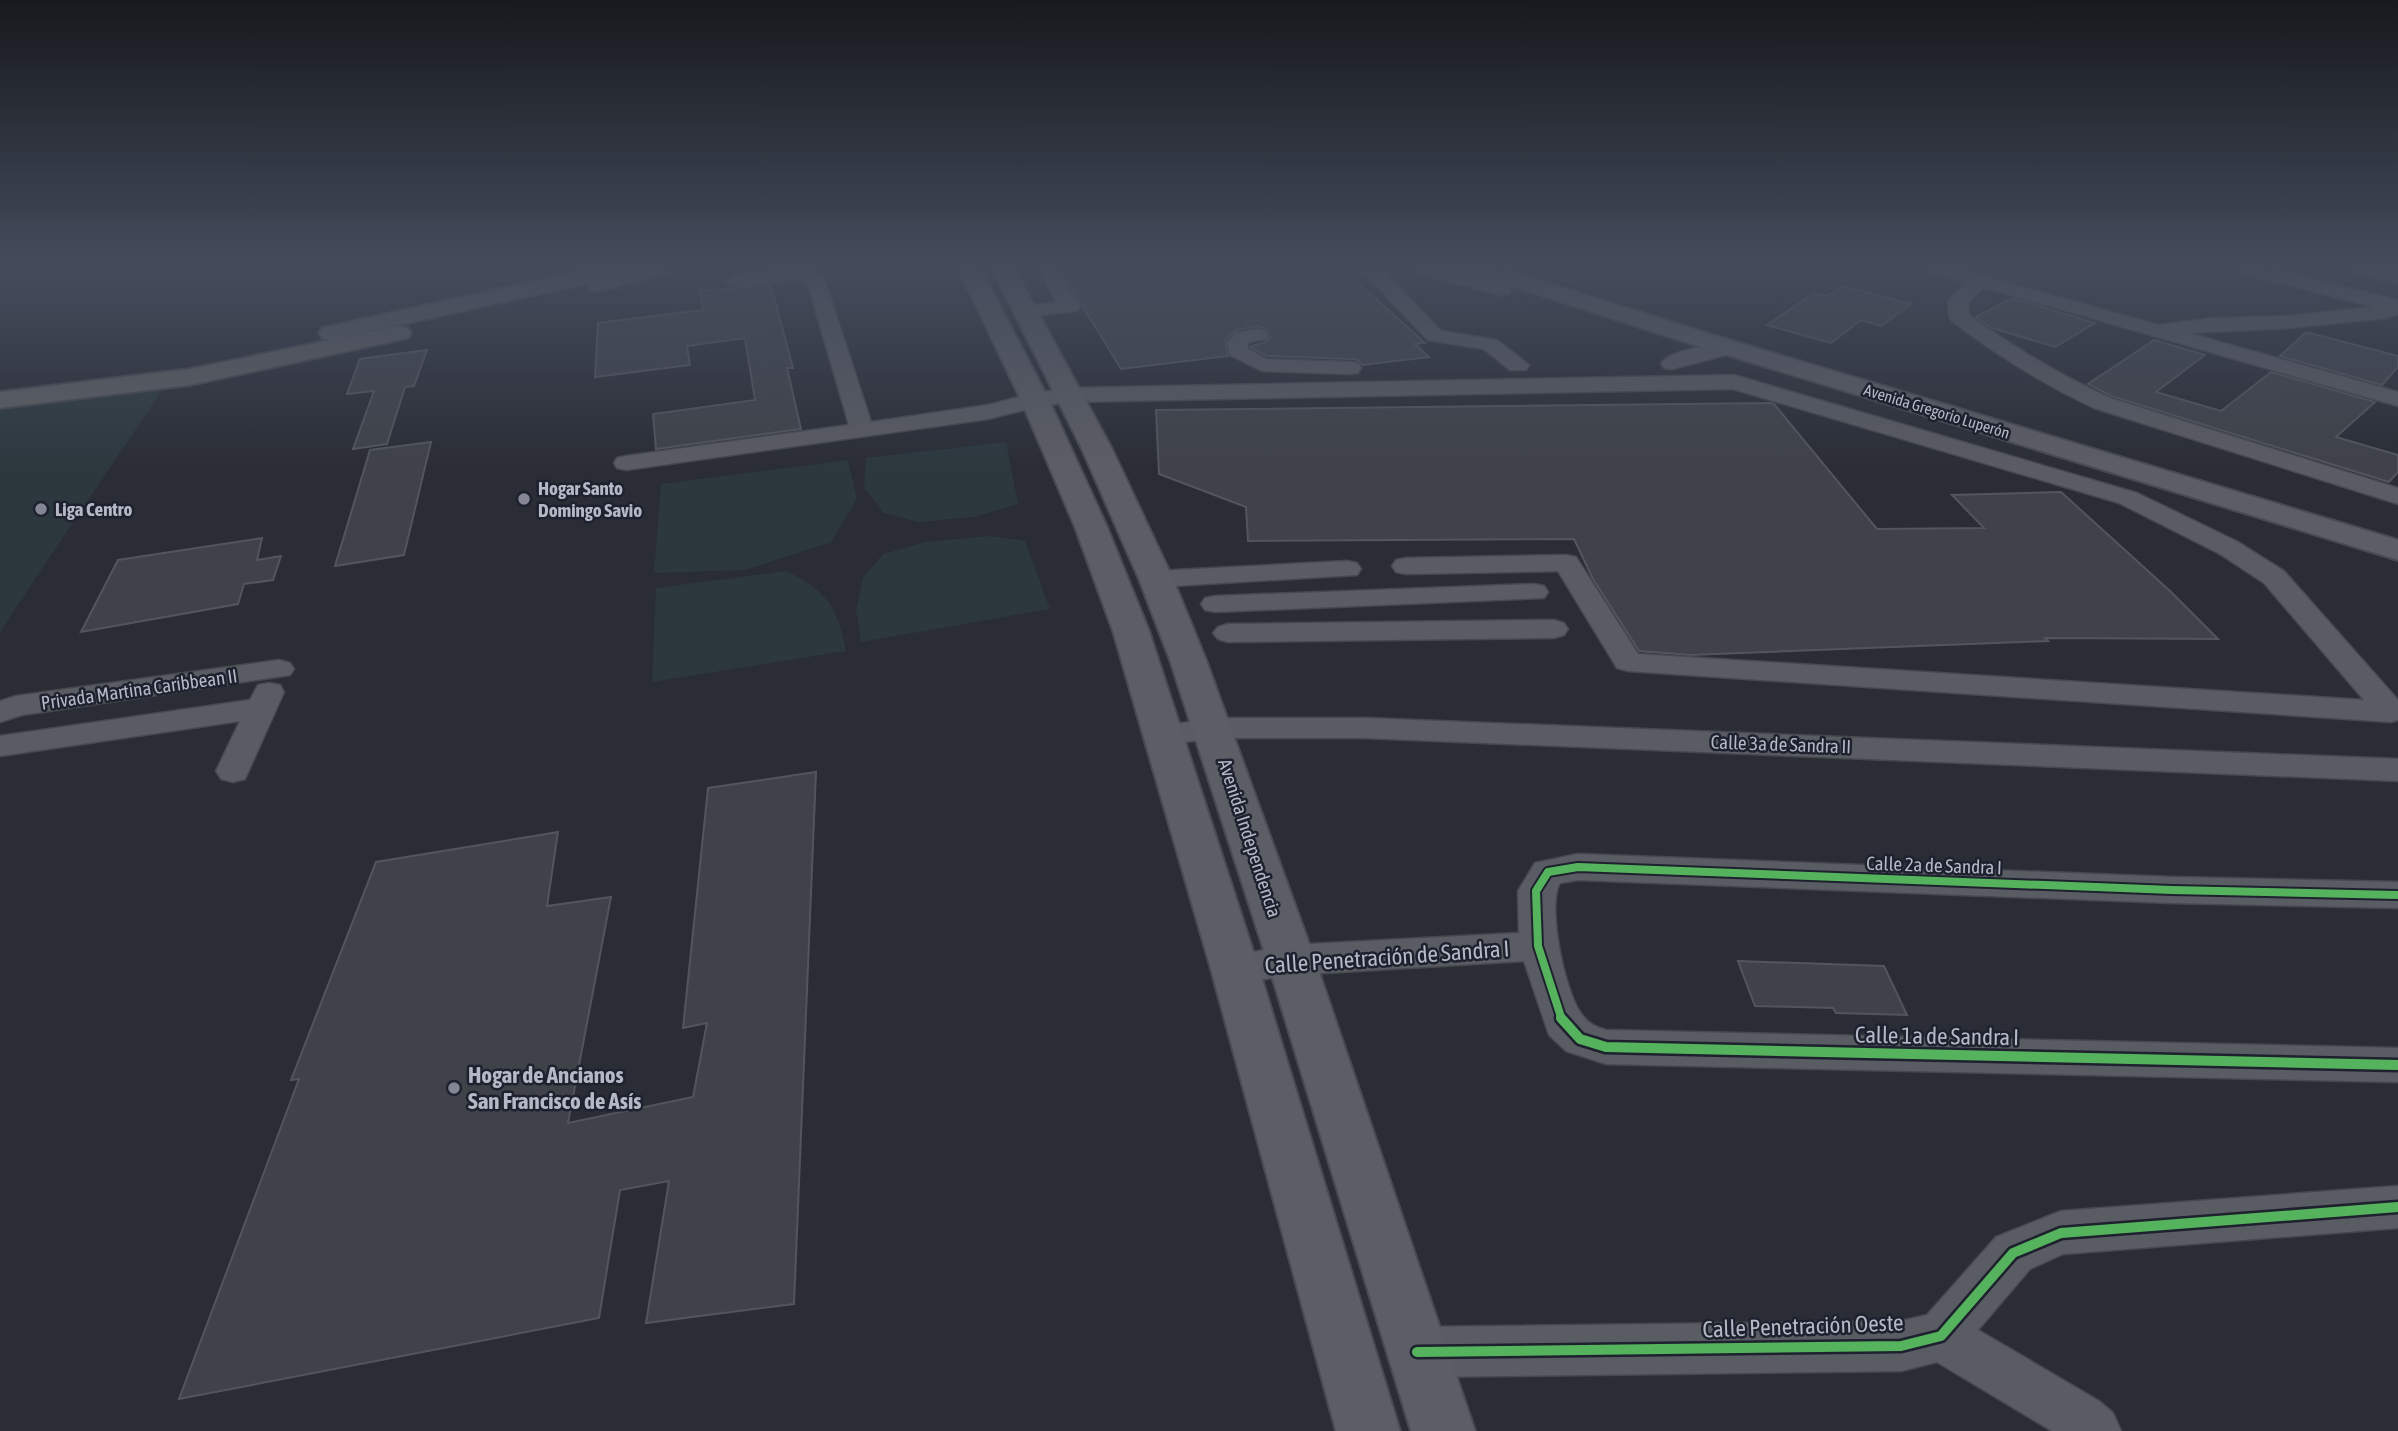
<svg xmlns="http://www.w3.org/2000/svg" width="2398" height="1431" viewBox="0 0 2398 1431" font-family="'Asap Condensed',sans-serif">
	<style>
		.green { fill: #2c383e }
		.building { fill: #3f4249; stroke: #52555d; stroke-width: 2 }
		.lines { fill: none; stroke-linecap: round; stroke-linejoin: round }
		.minor-casing { stroke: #46484e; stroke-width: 3 }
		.major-casing { stroke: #484a52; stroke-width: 4 }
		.highway-casing { stroke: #474951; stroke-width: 4 }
		.minor { fill: #5a5c63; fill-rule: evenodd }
		.major { fill: #5c5e65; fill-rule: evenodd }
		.highway { fill: #5f6063; fill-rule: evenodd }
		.cycleway-far1-casing { stroke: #1e222f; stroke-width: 12 }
		.cycleway-casing { stroke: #1e222f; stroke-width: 15 }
		.cycleway-far1 { stroke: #56b35d; stroke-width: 8 }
		.cycleway { stroke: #56b35d; stroke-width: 10 }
		.poi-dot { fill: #848793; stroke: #1e222f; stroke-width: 2.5 }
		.labels { text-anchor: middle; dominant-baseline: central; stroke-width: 5; stroke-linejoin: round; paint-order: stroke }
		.far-street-label { font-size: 16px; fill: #b5b8c5; stroke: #1e222f }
		.poi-label { font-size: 19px; font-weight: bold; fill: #b5b8c5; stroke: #1e222f; text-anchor: start }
		.street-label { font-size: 19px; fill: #b5b8c5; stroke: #1e222f }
		.near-street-label { font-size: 23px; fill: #b5b8c5; stroke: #1e222f }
		.near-poi-label { font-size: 23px; font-weight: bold; fill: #b5b8c5; stroke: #1e222f; text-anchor: start }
	</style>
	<rect width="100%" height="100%" fill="#2a2d35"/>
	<g class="green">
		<path d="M164,387L13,612L0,633V407Z"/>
		<path d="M1006,442L1018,504L975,517L919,522L884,513L864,488L866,458Z"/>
		<path d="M848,460L857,499L831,542L745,570L654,573L661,484Z"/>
		<path d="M990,536L1025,541L1050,609L861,642L856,610L863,578L883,554L926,542Z"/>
		<path d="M786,571C828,592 837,606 846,651L652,682L656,588Z"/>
	</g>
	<g class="building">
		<path d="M1059,268H1333L1347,273L1425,343L1415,344L1429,357L1362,365L1358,360L1350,359L1267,356L1250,347L1265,342L1270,337L1267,329L1258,326L1236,330L1225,340L1228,356L1121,369Z"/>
		<path d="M771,285L793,368H787L801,429L656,449L653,414L755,400L745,338L687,346L690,365L595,377L598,323L703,310L700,291Z"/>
		<path d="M1843,286L1911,304L1881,326L1861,320L1831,343L1767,325L1814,293L1827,296Z"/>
		<path d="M2012,298L2032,304L2095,323L2055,347L1992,328L1976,317Z"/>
		<path d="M2306,332L2398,356V367L2382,385L2280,356Z"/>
		<path d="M2154,340L2205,355L2156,392L2221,411L2271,372L2375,402L2336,437L2398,455V472L2389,482L2111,396L2088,384Z"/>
		<path d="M427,350L414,386L405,387L387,444L353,449L374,391L347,394L360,359Z"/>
		<path d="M1770,403L1774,404L1877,529L1984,528L1952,495L2061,492L2170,591L2218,639L2045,638L2048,641L1690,655L1639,651L1593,579L1574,539L1248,541L1246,507L1159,474L1156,410Z"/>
		<path d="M431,442L404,555L335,566L370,450Z"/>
		<path d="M262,538L257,560L281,556L273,580L244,584L238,604L81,632L118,560Z"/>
		<path d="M816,772L794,1304L646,1323L669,1181L620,1190L599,1318L179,1399L299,1079L291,1080L376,862L558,832L547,906L611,897L568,1123L693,1097L707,1023L683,1028L708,788Z"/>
		<path d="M1738,961L1884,966L1907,1015L1836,1013L1833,1008L1755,1006Z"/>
	</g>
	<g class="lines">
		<defs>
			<g id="minor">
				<path d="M788,268L815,271L824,278L871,422L988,405L1035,393L1070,388L1734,375L2137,493L2238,542L2284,571L2398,700V720L2391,722L1628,671L1617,668L1558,571L1406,574L1396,572L1392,566L1396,560L1406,558L1566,555L1576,557L1638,654L2364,700L2264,583L2220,554L2119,503L1733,389L1070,402L1036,407L988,419L626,470L617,468L614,463L617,458L626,456L849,425L807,281C787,276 735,293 726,282L735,276Z"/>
				<path d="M1038,268H1056L1080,307L1077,311L1026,317L1019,315L1016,311L1019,307L1057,302Z"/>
				<path d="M1355,268H1377L1384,271L1441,331L1497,340L1529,365L1526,370H1510L1484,349L1428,340L1370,279Z"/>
				<path d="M1928,268H1956L2158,325L2213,318L2287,316L2373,307L2239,272L2237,268H2266L2398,300V314L2386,318L2287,328L2188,333L2398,392V406L1983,287L1968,302L1969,315C2013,347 2060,375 2110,398L2398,488V504L2094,408C2043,384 1997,355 1952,321L1949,317L1948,301L1966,282L1930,272Z"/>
				<path d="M1258,329L1265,331L1268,335L1265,339L1249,342L1247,348L1266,359L1350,362L1358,363L1361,368L1358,373L1350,374L1262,371L1230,355L1227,342L1236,333Z"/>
				<path d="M1731,342L1738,344L1741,348L1738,352L1672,369L1664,368L1661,363C1672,349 1714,345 1731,342Z"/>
				<path d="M1347,561L1357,563L1361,569L1357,575L1156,587L1146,585L1142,579L1146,573L1156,571Z"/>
				<path d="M1534,584L1544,586L1548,592L1544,598L1215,612L1205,610L1201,604L1205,598L1215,596Z"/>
				<path d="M1554,620L1564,623L1568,629L1564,635L1554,638L1228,642L1218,639L1213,633L1218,627L1228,624Z"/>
				<path d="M279,660L290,663L294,669L290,675L22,715L0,722V701L16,696Z"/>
				<path d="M269,683L280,685L284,692L245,779L233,782L221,779L216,771L240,721L0,756V736L250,700L258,685Z"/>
				<path d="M1213,718H1365L2398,759V781L1365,738H1213L1164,745L1153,742L1148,735L1153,728Z"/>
				<path d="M1578,854L2172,877L2398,882V908L2172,903L1578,880L1560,883C1546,905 1566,998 1583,1016C1589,1024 1596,1027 1606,1030L2398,1048V1082L1606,1064L1566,1051L1549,1035L1524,961L1291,975L1235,984L1221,980L1216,969L1221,958L1291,945L1519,933L1518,891L1535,863Z"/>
				<path d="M2398,1186V1228L2063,1254L2030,1269L1978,1330L2099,1401L2113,1413L2121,1431H2052L1937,1362L1901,1371L1417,1377L1399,1370L1392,1352L1399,1334L1417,1327L1901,1321L1927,1315L1996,1237L2061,1211Z"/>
			</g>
			<g id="major">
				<path d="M594,268H669L666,273L598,291L590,289L587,283L331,340L322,338L319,333L322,328L331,326Z"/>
				<path d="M958,268H980L1049,400L1107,527L1149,631L1259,969L1400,1431H1336L1211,969L1113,631L1075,527L1021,400Z"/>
				<path d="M992,268H1014L1112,449L1173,579L1206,660L1315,960L1475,1431H1411L1267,960L1170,660L1139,579L1082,449Z"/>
				<path d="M1418,268H1453L1468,272L1466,268H1499L1716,336L2398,540V560L1698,346L1512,286L1509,293L1501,295L1421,273Z"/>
				<path d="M2351,268L2398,269V283L2354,273Z"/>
			</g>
			<path id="highway" d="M399,326L408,328L411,333L408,338L190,385L0,408V392L190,369Z"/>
		</defs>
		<use href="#minor" class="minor-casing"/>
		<use href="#major" class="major-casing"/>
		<use href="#highway" class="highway-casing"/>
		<use href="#minor" class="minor"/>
		<use href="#major" class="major"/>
		<use href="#highway" class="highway"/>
		<defs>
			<path id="cycleway-far1" d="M1562,1020L1538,946L1536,891L1548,872L1578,867L2172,890L2398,895"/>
			<g id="cycleway">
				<path d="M1561,1018L1580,1039L1606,1047L2398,1065"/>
				<path d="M1417,1352L1901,1346L1941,1336L2013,1253L2061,1233L2398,1207"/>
			</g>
		</defs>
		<use href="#cycleway-far1" class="cycleway-far1-casing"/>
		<use href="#cycleway" class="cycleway-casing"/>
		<use href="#cycleway-far1" class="cycleway-far1"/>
		<use href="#cycleway" class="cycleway"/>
	</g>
	<linearGradient id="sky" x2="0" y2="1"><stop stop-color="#17191d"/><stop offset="0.57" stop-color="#444c5c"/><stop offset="1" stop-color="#444c5c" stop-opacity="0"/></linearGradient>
	<rect width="2398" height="468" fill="url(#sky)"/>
	<g class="poi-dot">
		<circle cx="524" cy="499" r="7"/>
		<circle cx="41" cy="509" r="7"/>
		<circle cx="454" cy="1088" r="7"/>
	</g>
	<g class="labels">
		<g class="far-street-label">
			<text transform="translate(1937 411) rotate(17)">Avenida Gregorio Luperón</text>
		</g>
		<g class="poi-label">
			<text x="538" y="488">Hogar Santo<tspan x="538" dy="22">Domingo Savio</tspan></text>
			<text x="55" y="509">Liga Centro</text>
		</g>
		<g class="street-label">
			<text transform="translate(139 689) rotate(-8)">Privada Martina Caribbean II</text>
			<text transform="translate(1781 744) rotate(2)">Calle 3a de Sandra II</text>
			<text transform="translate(1250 838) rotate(72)">Avenida Independencia</text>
			<text transform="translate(1934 865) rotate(2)">Calle 2a de Sandra I</text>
		</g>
		<g class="near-street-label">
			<text transform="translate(1387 957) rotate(-4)">Calle Penetración de Sandra I</text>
			<text transform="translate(1937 1036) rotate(1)">Calle 1a de Sandra I</text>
			<text transform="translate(1803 1326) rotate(-2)">Calle Penetración Oeste</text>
		</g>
		<g class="near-poi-label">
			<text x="468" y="1075">Hogar de Ancianos<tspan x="468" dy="26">San Francisco de Asís</tspan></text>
		</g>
	</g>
</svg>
